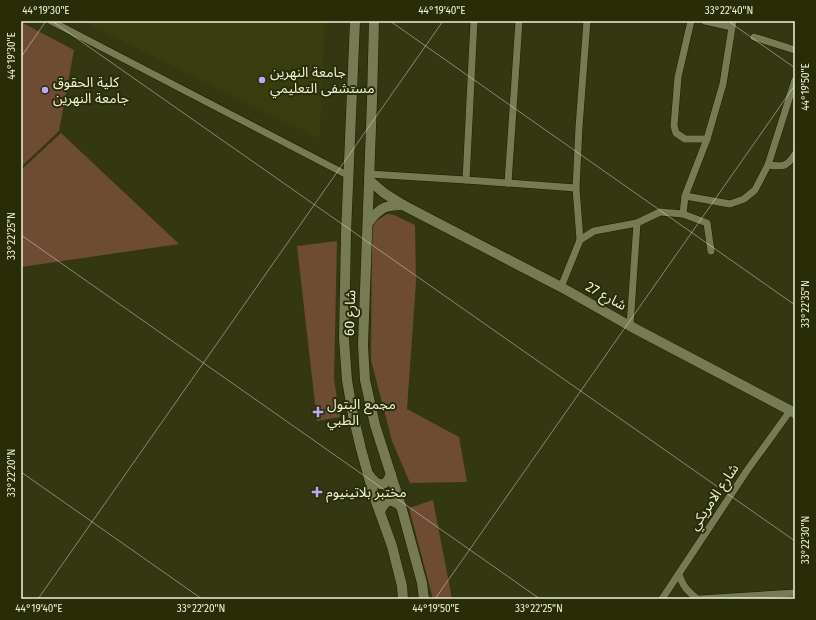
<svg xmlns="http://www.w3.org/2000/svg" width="816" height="620" viewBox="0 0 816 620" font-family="'Fira Sans','Noto Sans Arabic',sans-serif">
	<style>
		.built { fill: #383d0e }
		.green { fill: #6e4b33 }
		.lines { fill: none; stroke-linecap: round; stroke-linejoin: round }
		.street-casing { stroke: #1b1e00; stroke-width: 8 }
		.secondary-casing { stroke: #1b1e00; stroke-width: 11 }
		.street { stroke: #767b54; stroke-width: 7 }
		.secondary { stroke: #767b54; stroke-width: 10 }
		.ticks { fill: none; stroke: #eff2dd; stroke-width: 1; stroke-opacity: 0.45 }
		.poi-dot { fill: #bcaaf6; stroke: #292d07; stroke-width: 1.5 }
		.labels { text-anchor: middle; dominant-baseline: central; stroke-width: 4; stroke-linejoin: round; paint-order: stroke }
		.poi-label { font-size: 14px; fill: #eff2dd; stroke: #292d07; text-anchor: start }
		.street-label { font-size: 14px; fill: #eff2dd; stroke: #292d07 }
		.neatline { fill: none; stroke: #eff2dd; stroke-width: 1.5 }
		.ticks-label { font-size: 10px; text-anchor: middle; fill: #eff2dd }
	</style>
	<rect width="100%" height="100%" fill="#333712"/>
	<path class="built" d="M82,21H325L320,139Z"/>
	<g class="green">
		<path d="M21,22L74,50L59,131L21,167Z"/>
		<path d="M61,133L179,244L21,267V170Z"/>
		<path d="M387,214L394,215L415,225L416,282L407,409L459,437L467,482L410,483L392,441L371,360L372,229L375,222Z"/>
		<path d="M337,241L334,379L340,417L317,421L297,246Z"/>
		<path d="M433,500L452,599H433L409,508Z"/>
	</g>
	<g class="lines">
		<defs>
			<g id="street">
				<path d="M51,21L349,176"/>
				<path d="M691,21L678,77L674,126L676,133L685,139H707"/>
				<path d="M705,21L732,27"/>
				<path d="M754,37L795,50"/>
				<path d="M768,165C783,167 787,167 795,154"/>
				<path d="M369,174L466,180L576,188"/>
				<path d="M466,180L474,21"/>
				<path d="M508,183L519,21"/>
				<path d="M685,196L730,204L744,199L755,190L768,165L795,80"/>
				<path d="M683,214L685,196L707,139L723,84L733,21"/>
				<path d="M580,240L576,188L579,127L587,21"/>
				<path d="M561,287L580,240L594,231L637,223L660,212L683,214L707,223L711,251"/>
				<path d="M630,326L637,223"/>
				<path d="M679,574C683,587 687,590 697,599"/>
				<path d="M662,599L748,469L790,411"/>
				<path d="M700,599L795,593"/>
			</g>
			<g id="secondary">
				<path d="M355,21L346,233L344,339L347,380L353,415L361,449L374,496L392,546L402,586L403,599"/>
				<path d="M374,21L372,100L363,345L365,380L375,425L401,506L422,583L424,599"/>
				<path d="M369,180L384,193L403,205L561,287L630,326L795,413"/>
				<path d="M368,223C379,208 385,205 403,205"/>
				<path d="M369,475C377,486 385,489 391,474"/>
				<path d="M380,512C385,499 391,498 401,506"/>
			</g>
		</defs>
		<use href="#street" class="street-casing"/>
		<use href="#secondary" class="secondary-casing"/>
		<use href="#street" class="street"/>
		<use href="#secondary" class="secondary"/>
	</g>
	<path class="ticks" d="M52,21L795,541M390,21L795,305M728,21L795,68M21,57L46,21M21,235L540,599M21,472L202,599M38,599L443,21M435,599L795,85"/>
	<g class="poi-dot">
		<circle cx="262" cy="80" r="4"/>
		<circle cx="45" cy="90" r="4"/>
		<path d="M316 406h4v4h4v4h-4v4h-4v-4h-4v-4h4z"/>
		<path d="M315 486h4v4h4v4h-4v4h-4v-4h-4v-4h4z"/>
	</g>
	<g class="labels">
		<g class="poi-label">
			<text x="270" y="72">جامعة النهرين<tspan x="270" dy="16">مستشفى التعليمي</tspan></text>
			<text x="53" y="82">كلية الحقوق<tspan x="53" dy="16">جامعة النهرين</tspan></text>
			<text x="327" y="404">مجمع البتول<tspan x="327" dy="16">الطبي</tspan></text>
			<text x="326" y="492">مختبر بلاتينيوم</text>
		</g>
		<g class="street-label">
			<text transform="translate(606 296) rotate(29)">شارع 27</text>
			<text transform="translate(350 313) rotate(-88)">شارع 60</text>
			<text transform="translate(714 497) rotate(-56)">شارع الامريكي</text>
		</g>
	</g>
	<rect width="816" height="620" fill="none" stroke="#292d07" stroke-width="44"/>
	<rect x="22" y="22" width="772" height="576" class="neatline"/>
	<g class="ticks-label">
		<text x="46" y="14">44°19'30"E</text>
		<text x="442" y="14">44°19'40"E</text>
		<text x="729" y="14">33°22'40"N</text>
		<text transform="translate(11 56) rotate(-90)" y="4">44°19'30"E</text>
		<text transform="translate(805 87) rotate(-90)" y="4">44°19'50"E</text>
		<text transform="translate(11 236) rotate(-90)" y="4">33°22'25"N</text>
		<text transform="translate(805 304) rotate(-90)" y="4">33°22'35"N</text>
		<text transform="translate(11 473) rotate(-90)" y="4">33°22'20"N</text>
		<text transform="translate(805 540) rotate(-90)" y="4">33°22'30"N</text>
		<text x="39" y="612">44°19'40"E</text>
		<text x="201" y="612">33°22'20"N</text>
		<text x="436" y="612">44°19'50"E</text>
		<text x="539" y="612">33°22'25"N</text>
	</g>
</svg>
